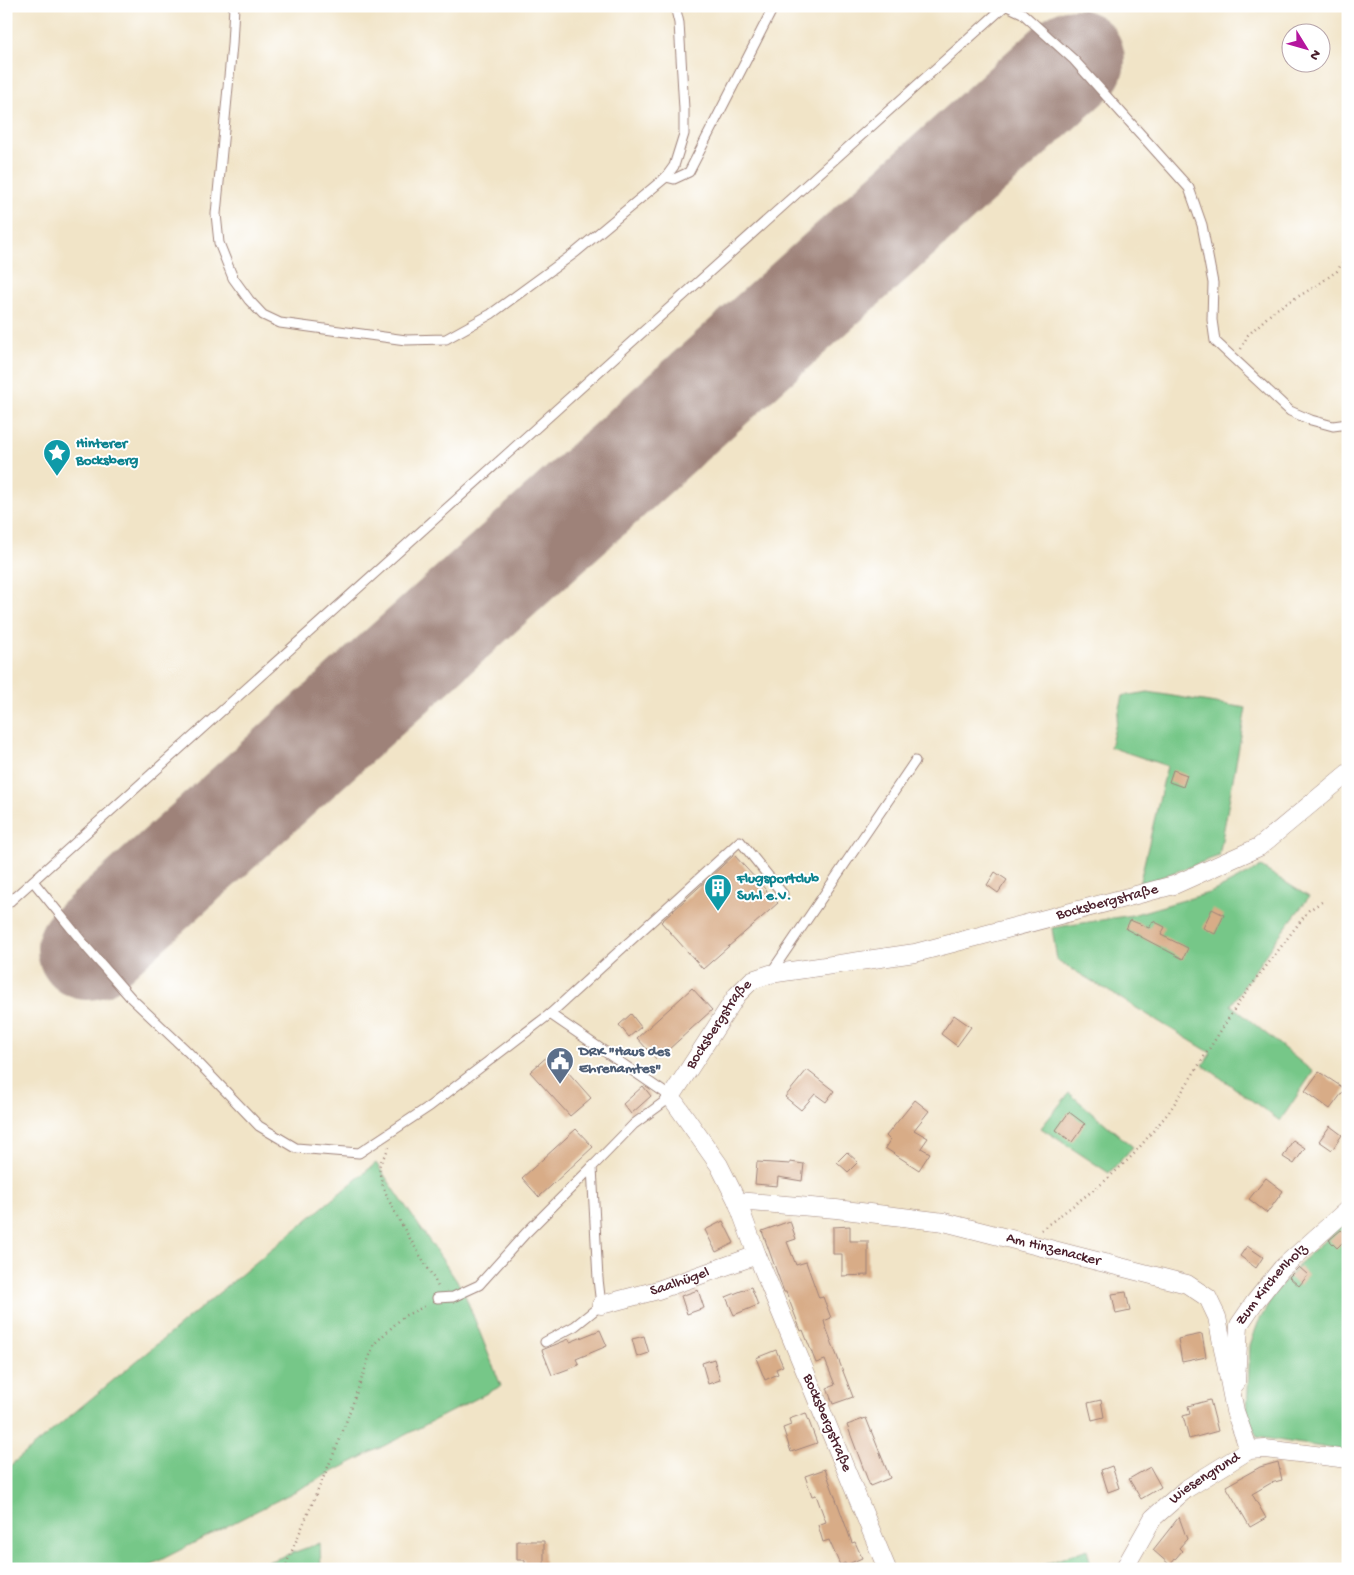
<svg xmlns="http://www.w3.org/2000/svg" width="1354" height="1575" viewBox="0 0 1354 1575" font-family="'Gochi Hand',sans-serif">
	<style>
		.green { fill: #76c788; stroke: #60735a }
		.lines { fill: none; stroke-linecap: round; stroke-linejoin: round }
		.runway { stroke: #9e8279; stroke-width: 102 }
		.building { fill: #d8ac87 }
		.service-casing { stroke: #9e8279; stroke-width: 11 }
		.minor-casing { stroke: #9e8279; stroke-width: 19 }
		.path { stroke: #9e8279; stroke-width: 2.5; stroke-dasharray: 1 4; stroke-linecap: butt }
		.service { stroke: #fff; stroke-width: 9 }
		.minor { stroke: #fff; stroke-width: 18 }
		.labels { text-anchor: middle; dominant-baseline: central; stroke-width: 4; stroke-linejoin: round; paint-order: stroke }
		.culture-label { font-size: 15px; font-weight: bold; fill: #0d838f; stroke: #fff; text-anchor: start }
		.street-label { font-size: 15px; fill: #4a1f2b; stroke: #fff }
		.service-label { font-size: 15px; font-weight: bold; fill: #4e5e75; stroke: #fff; text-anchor: start }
	</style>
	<rect width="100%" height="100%" fill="#fff"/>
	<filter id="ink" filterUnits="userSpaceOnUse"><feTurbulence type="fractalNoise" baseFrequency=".02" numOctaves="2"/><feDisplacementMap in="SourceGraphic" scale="10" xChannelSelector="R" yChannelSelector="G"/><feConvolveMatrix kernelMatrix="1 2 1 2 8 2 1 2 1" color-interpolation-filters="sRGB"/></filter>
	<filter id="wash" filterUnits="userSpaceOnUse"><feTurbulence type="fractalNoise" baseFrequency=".0096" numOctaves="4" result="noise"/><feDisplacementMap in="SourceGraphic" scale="20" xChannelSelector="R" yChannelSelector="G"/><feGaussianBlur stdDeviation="1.12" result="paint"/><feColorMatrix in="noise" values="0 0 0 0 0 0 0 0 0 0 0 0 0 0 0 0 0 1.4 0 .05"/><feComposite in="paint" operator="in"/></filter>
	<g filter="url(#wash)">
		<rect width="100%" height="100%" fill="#f1e4c7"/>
		<g class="green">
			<path d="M1148,692L1246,708L1219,856L1139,885L1167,766L1110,747L1123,696Z"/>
			<path d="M1261,867L1309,897L1275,941L1231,1005L1313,1072L1280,1121L1203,1065L1211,1053L1057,960L1052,928L1132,915L1212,892Z"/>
			<path d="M1069,1093L1133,1147L1109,1173L1041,1128Z"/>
			<path d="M376,1163L463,1290L501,1386L143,1569H6V1469Z"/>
			<path d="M1348,1219V1451L1257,1437L1247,1412L1250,1345L1258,1323L1276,1291L1303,1260Z"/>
			<path d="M320,1543L321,1569H248Z"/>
			<path d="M1087,1549L1092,1569H1033Z"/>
		</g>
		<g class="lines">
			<path class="runway" d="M88,949L1074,60"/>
		</g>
		<g id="blocks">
			<g class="building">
				<path d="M1173,770L1187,775L1183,787L1169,782Z"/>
				<path d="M734,855L778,903L703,969L661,922Z"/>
				<path d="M995,872L1007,880L998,893L987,885Z"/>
				<path d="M1212,909L1224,915L1215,934L1203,928Z"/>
				<path d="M1130,920L1149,928L1153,921L1165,927L1161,935L1188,948L1183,959L1126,929Z"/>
				<path d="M692,988L712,1010L657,1060L637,1038Z"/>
				<path d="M631,1014L641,1027L629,1037L619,1025Z"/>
				<path d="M954,1015L971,1027L957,1046L941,1034Z"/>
				<path d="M551,1053L591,1098L570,1116L530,1072Z"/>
				<path d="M807,1070L834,1091L826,1102L815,1094L801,1110L785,1097Z"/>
				<path d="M1319,1072L1345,1089L1330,1109L1305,1091Z"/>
				<path d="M643,1086L651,1096L631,1114L623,1104Z"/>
				<path d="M915,1100L929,1111L914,1130L928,1138L921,1148L930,1153L919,1170L885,1148L890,1140L886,1136Z"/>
				<path d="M1069,1112L1085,1124L1072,1142L1056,1130Z"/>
				<path d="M1330,1126L1342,1135L1332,1150L1319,1141Z"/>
				<path d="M576,1129L593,1147L539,1197L522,1178Z"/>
				<path d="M1293,1140L1305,1148L1294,1164L1283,1157Z"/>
				<path d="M847,1152L858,1162L848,1172L837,1162Z"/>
				<path d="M757,1162L790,1164V1162L804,1164L802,1181L778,1177L777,1186L755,1184Z"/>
				<path d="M1266,1178L1283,1191L1267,1213L1249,1199Z"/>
				<path d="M723,1221L734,1243L716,1252L705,1230Z"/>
				<path d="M790,1221L796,1239L787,1242L796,1265L806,1262L819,1298L823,1297L831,1318L824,1321L825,1325L853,1397L833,1404L827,1388L835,1385L825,1360L816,1363L803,1330L801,1331L786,1292H784L762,1231Z"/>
				<path d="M850,1226V1241H868V1275L842,1276V1254H833V1227Z"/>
				<path d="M1341,1230L1348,1237L1337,1248L1329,1240Z"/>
				<path d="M1247,1246L1263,1257L1256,1268L1240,1256Z"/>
				<path d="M1299,1267L1308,1275L1299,1286L1289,1277Z"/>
				<path d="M751,1287L758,1305L734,1315L726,1297Z"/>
				<path d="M698,1290L704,1308L687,1314L681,1296Z"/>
				<path d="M1126,1292L1130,1311L1116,1314L1112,1294Z"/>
				<path d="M600,1330L607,1346L576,1359L579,1365L552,1375L542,1350L569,1339L570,1342Z"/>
				<path d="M1202,1334L1206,1357L1182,1362L1178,1339Z"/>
				<path d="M644,1336L649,1353L637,1357L632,1339Z"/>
				<path d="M776,1350L783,1366L776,1369L778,1374L765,1380L756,1358Z"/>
				<path d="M714,1359L720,1380L708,1384L702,1363Z"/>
				<path d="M1101,1400L1104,1417L1092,1420L1088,1403Z"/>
				<path d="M1210,1400L1218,1431L1189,1439L1183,1416L1190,1414L1188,1406Z"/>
				<path d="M806,1413L817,1443L791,1452L783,1428L791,1425L789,1419Z"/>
				<path d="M866,1418L890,1478L870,1486L847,1425Z"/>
				<path d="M1278,1462L1282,1480L1271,1483L1252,1494L1266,1518L1250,1527L1226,1486L1260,1467Z"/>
				<path d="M1112,1466L1119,1488L1108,1492L1101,1470Z"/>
				<path d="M1150,1467L1161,1487L1141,1499L1129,1479Z"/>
				<path d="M825,1469L852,1543L855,1542L862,1558L846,1565L845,1563L840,1565L829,1540L823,1542L818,1525L826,1522L816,1495L812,1496L805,1476Z"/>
				<path d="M1179,1517L1187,1539L1179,1548L1182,1551L1170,1565L1153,1550Z"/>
				<path d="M517,1541H544V1569H525V1560H517Z"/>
			</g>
		</g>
	</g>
	<g filter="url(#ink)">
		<use href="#blocks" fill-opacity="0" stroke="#9e8279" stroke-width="1"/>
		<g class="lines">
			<defs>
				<g id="service">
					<path d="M234,6L232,45L216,214L219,243L233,278L249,300L263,315L280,323L406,340L446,339L491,314L576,252L666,177L674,179L689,172L774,6"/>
					<path d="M1007,6L1022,13L1074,60L1189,188L1202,225L1213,283L1212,320L1215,341L1290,411L1311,420L1333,426L1348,424"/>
					<path d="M666,177L674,166L684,134V109L679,23L675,6"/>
					<path d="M33,881L88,949L131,998L188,1052L259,1126L296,1148L359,1153L430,1106L550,1014"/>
					<path d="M6,905L1005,6"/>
					<path d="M770,974L915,761"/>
					<path d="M437,1298L453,1297L479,1285L525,1234L592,1167"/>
					<path d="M545,1342L575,1326L601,1305L598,1279L592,1167L634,1124L671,1097L550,1014L740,841L783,894"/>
				</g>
				<g id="minor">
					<path id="s1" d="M737,1201L836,1209L944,1222L1187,1284L1208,1298L1217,1317L1235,1411L1249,1450"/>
					<path id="s2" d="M601,1305L658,1290L757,1255"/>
					<path id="s3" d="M1236,1383L1239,1325L1254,1303L1282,1268L1348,1209"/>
					<path id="s4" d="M887,1569L757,1255L737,1201L719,1165L671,1097L737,995L752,980L770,974L915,953L1174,885L1259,847L1348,773"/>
					<path id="s5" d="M1124,1569L1153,1518L1186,1489L1249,1450L1265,1449L1348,1459"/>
				</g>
			</defs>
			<use href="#service" class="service-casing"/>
			<use href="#minor" class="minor-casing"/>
			<g class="path">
				<path d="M1241,349L1248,335L1275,310L1316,286L1337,271L1348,254"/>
				<path d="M389,1147C387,1152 382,1159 380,1164C374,1191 426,1260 438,1287"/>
				<path d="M1041,1230L1104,1182L1133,1155L1169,1112L1239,1002L1309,910L1325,900"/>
				<path d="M284,1569L340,1439L374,1344L404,1316L428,1305"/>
			</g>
			<use href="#service" class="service"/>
			<use href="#minor" class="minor"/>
		</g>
	</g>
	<defs>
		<symbol id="sight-pin" viewBox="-11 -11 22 30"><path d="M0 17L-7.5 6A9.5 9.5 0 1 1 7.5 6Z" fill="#0f9aa8" stroke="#fff"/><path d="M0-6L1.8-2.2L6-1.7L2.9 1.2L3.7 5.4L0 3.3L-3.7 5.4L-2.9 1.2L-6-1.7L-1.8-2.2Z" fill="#fff"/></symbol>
		<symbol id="building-pin" viewBox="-11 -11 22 30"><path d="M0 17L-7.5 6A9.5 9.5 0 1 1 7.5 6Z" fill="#0f9aa8" stroke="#fff"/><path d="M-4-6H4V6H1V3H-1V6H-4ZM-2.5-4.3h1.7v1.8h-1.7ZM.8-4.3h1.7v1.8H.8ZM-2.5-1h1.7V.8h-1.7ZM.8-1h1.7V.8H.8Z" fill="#fff"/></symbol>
		<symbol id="civic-pin" viewBox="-11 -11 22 30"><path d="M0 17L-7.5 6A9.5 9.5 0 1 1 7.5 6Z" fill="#5c6f8a" stroke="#fff"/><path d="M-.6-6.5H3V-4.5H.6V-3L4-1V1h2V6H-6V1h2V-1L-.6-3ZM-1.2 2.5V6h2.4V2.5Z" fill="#fff"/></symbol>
	</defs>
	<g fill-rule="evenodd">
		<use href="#sight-pin" x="41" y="437" width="32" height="43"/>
		<use href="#building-pin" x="702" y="872" width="32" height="43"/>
		<use href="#civic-pin" x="544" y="1045" width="32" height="43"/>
	</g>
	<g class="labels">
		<g class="culture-label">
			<text x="76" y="444">Hinterer<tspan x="76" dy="17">Bocksberg</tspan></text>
			<text x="737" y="879">Flugsportclub<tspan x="737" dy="17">Suhl e.V.</tspan></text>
		</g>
		<g class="street-label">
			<text stroke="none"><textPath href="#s4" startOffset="1028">Bocksbergstraße</textPath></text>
			<text stroke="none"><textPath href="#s4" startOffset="608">Bocksbergstraße</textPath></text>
			<text stroke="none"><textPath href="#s1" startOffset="321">Am Hinzenacker</textPath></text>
			<text stroke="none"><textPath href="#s2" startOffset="82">Saalhügel</textPath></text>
			<text stroke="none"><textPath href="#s3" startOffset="110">Zum Kirchenholz</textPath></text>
			<text transform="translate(827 1423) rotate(67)">Bocksbergstraße</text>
			<text stroke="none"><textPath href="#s5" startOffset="124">Wiesengrund</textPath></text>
		</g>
		<g class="service-label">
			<text x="579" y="1052">DRK "Haus des<tspan x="579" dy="17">Ehrenamtes"</tspan></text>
		</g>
	</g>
	<rect width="1354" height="1575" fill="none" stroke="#fff" stroke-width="25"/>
	<g transform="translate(1306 48) rotate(127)"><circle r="24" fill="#ffffff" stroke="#b7a5aa"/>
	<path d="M0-4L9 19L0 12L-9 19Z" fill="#b5179e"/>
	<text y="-8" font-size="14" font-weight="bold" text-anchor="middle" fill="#4a1f2b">N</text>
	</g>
</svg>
